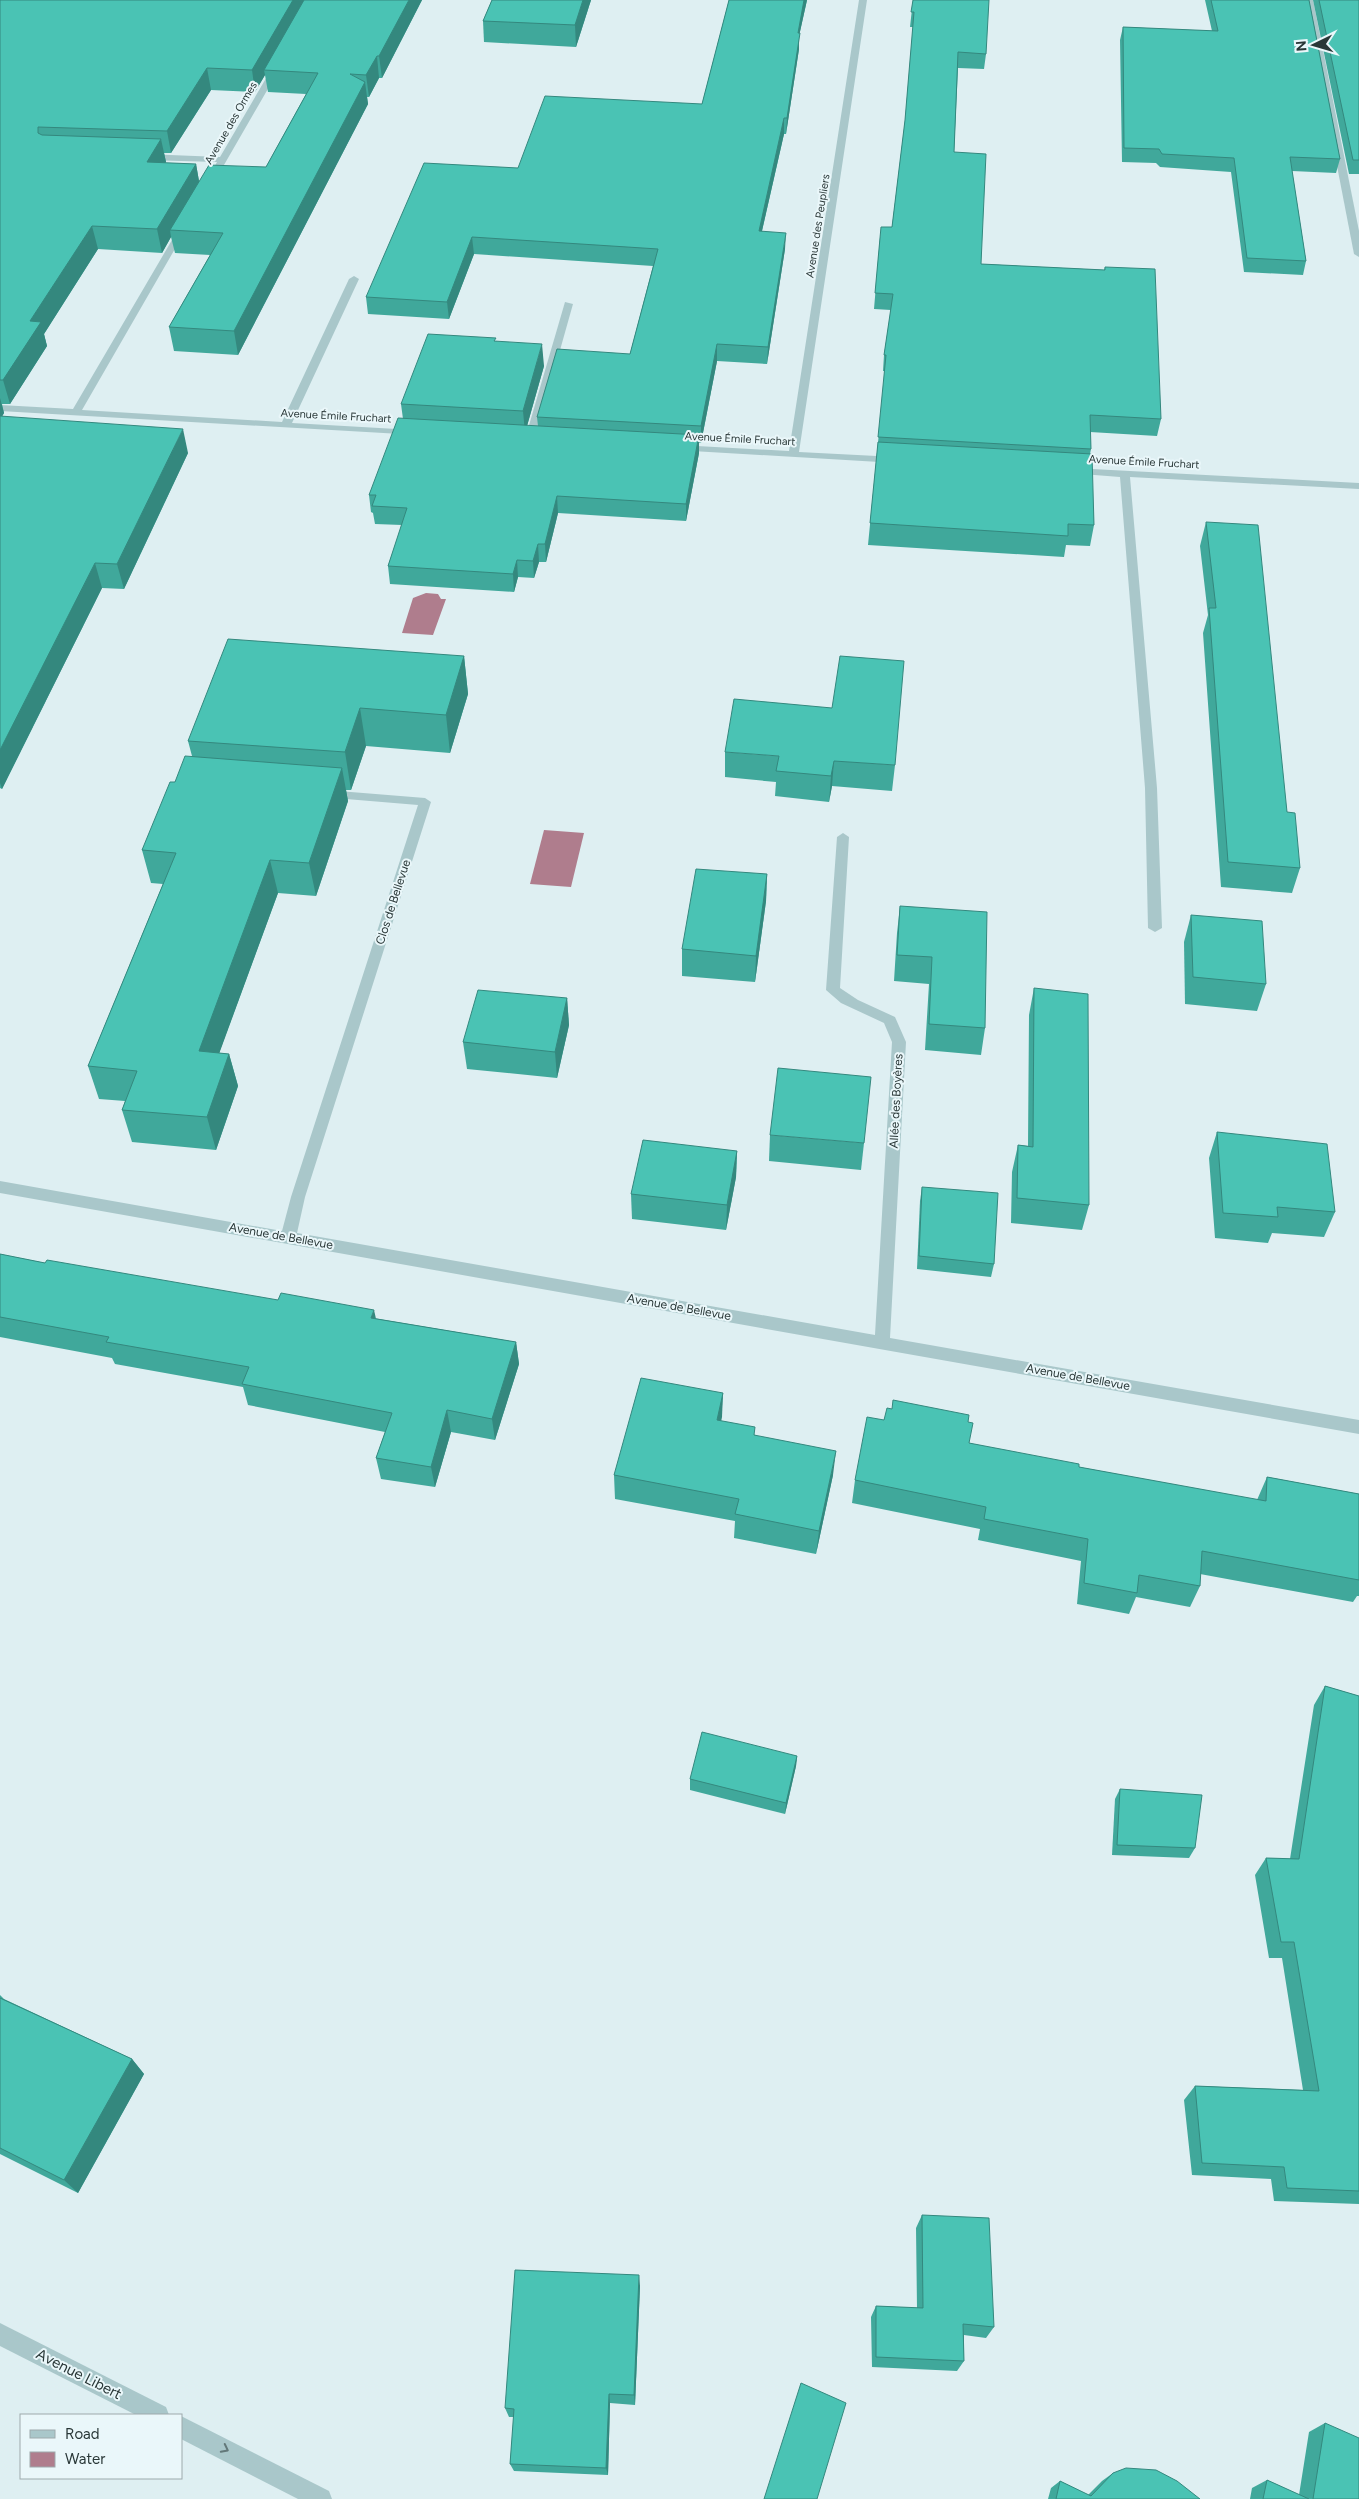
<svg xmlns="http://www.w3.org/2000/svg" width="1359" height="2499" viewBox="0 0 1359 2499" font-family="Figtree,sans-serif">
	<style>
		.water { fill: #af7d8d }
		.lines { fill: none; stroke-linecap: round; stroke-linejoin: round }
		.minor { fill: #a9c7ca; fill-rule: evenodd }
		.wall { fill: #40a89b; fill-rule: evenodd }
		.shaded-wall { fill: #34887e }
		.building { fill: #4ac3b4; stroke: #34887e }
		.oneway { stroke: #637879 }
		.labels { text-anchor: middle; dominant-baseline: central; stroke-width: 4; stroke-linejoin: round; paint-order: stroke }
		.far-street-label { font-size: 11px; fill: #293737; stroke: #eaf7fa }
		.street-label { font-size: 12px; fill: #293737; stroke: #eaf7fa }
		.near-street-label { font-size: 15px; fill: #293737; stroke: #eaf7fa }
	</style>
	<rect width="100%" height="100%" fill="#deeff2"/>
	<g class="water">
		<path d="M426,593L438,594L441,599H446L433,635L402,633L413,598Z"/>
		<path d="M544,830L584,833L571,887L530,884Z"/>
	</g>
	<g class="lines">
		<g class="minor">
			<path d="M859,0H867L799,452L896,457L901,460L896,463L675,450V446L679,445L789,451Z"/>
			<path d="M1305,0H1313L1359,231V257L1354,254Z"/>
			<path d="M276,66L280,68L213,184L206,182L217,162L145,160L141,157L145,154L220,157L272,68Z"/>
			<path d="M183,225L187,228L82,410L282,422L349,279L354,276L359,279L292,423L414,430L418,431V435L0,411V405L73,409L179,228Z"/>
			<path d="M565,302L573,304L535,439L526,441L525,439Z"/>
			<path d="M1073,468L1359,483V489L1130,477L1157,788L1162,928L1155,932L1148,928L1145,788L1120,477L1069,473V469Z"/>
			<path d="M326,790L425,798L431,802L305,1197L297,1233L875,1335L892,1042L884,1023L841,1003L826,990L837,837L843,833L849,837L840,988L858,1000L895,1017L906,1042L890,1338L1359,1420V1434L0,1193V1181L282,1231L291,1197L418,805L322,797L320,794L322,791Z"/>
			<path d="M0,2323L166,2407L169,2415H136L0,2346Z"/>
			<path d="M181,2416L329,2491L332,2499H298L181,2439Z"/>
		</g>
	</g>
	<g class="wall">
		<path d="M0,0H422L382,78H379L369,97H367L368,104L238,355L174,351L169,327L210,255L175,253L171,237L162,253L98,249L44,334L47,346L10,404H2L4,413L2,416L188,453L124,589L102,588L2,789L0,788ZM265,75L268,92L306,94L266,167L199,181L196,164L165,163L166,162L164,153H171L211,90L255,92Z"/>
		<path d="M492,0H591L576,47L484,42L483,21Z"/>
		<path d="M729,0H807L799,36V49L786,134H784L762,231L785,249L767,364L717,361L701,443H699V453L686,521L558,513L546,562H539L534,578L518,577L514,592L390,584L388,566L402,525L375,524L373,513L371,512L369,495L403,419L401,404L496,341L544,366L527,426H538L537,417L630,354L653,266L474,254L449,319L368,314L366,297L518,168L702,104Z"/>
		<path d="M913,0L986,54L984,69L958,68L954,152L981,264L1104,270L1105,267L1161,419L1157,436L1090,432L1091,449L1090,454L1094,525L1090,546L1066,545L1064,557L868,545L885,371H883L884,355L891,310L874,309L880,238L892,227L905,121L913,27H910Z"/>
		<path d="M1205,0H1309L1340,159L1336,173L1292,171L1306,261L1303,275L1244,272L1231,172L1160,167L1156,163L1122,162L1120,40L1123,27L1212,31Z"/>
		<path d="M1313,0H1359V174H1349Z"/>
		<path d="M1206,522L1287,812L1300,868L1292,893L1221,887L1203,633L1208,615L1200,546Z"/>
		<path d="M464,656L468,694L450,753L366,746L351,790H346L348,801L316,896L278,893L219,1053L229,1054L238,1086L216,1150L132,1142L122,1110L125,1101L99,1099L88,1066L163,884L151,883L142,850L175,782L192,756L188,741Z"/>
		<path d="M725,752L895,765L892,791L832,786L829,802L775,796L776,782L725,777Z"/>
		<path d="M767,874L766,901L755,982L682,976V949Z"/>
		<path d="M900,906L985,1028L981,1055L925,1050L929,984L894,981L897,933Z"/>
		<path d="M1191,915L1266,984L1257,1011L1185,1004L1184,942Z"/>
		<path d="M1034,988L1089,1205L1082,1230L1011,1223L1012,1172L1018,1145L1028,1146L1029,1015Z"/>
		<path d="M567,998L569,1025L557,1078L467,1069L463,1042Z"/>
		<path d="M1217,1132L1335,1212L1324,1237L1272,1233L1268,1243L1215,1238L1209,1158Z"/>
		<path d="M770,1135L864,1143L861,1170L769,1161Z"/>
		<path d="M737,1151L736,1177L726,1230L632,1219L631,1194Z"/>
		<path d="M922,1187L994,1264L991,1277L917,1269L920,1201Z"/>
		<path d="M0,1254L45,1263L516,1342L519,1364L495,1440L451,1432L435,1487L381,1479L376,1458L385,1432L248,1405L243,1387L115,1364L112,1358L0,1337Z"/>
		<path d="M723,1393L721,1421L755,1435L833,1475L816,1554L734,1538L735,1521L615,1499L614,1475Z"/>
		<path d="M892,1409L968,1422L969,1443L1079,1467L1257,1500L1267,1477L1359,1494V1596H1357L1353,1602L1200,1574V1586L1190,1607L1136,1597L1129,1614L1077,1604L1081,1561L978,1540L980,1529L852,1503L855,1480L884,1420Z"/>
		<path d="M1325,1686L1359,1696V2204L1274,2201L1271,2179L1192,2175L1184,2100L1195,2086L1303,2090L1282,1958H1269L1255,1875L1266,1858L1290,1859L1314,1705Z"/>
		<path d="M797,1756L796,1766L785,1814L690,1790V1779Z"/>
		<path d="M1120,1789L1195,1848L1189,1858L1112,1855L1115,1799Z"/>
		<path d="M0,1995L4,1999L132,2059L144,2074L78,2193L0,2154Z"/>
		<path d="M922,2215L994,2327L986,2338L964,2335V2361L957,2371L872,2367L871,2317L876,2306L917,2308L916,2228Z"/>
		<path d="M640,2286L635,2405L610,2403L608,2475L514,2471L510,2464L514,2417H509L505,2408Z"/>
		<path d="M1325,2423L1359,2499H1250L1252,2488L1267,2480L1299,2495L1309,2432Z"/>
		<path d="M1113,2473L1200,2499H1048L1051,2488L1060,2481L1088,2495L1102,2481Z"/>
	</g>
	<g class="shaded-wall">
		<path d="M293,0H309L264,70L265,75L255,92L252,70Z"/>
		<path d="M409,0H422L382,78L379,56Z"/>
		<path d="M583,0H591L576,47L575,25Z"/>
		<path d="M804,0H807L799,36V49L786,134L787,118L798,33Z"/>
		<path d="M377,56L379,78L369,97L366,75Z"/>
		<path d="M207,68L211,90L171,153L167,131Z"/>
		<path d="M365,82L368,104L238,355L234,331Z"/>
		<path d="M784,118V134L758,248L759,231Z"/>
		<path d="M161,139L166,162L151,185L147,162Z"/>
		<path d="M196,164L200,187L170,230L171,237L162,253L157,229Z"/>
		<path d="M92,226L98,249L44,334L47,346L10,404L3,380L30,321Z"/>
		<path d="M786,233L785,249L767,364L768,347Z"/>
		<path d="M472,237L474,254L449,319L447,302Z"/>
		<path d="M542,344L544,366L525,433L523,411Z"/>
		<path d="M717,344V361L701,443V426Z"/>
		<path d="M0,398L4,413L0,420Z"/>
		<path d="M183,429L188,453L124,589L117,564Z"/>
		<path d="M699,435V453L686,521V504Z"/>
		<path d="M557,496L558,513L546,562L545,544Z"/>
		<path d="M538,544L539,562L534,578L533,561Z"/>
		<path d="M517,560L518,577L514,592L513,574Z"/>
		<path d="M95,563L102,588L2,789L0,783V750Z"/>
		<path d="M464,656L468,694L450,753L446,715Z"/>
		<path d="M360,708L366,746L351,790L345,752Z"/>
		<path d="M834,761L832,786L829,802L831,776Z"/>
		<path d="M342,768L348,801L316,896L309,863Z"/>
		<path d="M270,860L278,893L208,1084L199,1051Z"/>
		<path d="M767,874L766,901L755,982L756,956Z"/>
		<path d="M567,998L569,1025L557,1078L555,1052Z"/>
		<path d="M229,1054L238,1086L216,1150L207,1117Z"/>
		<path d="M737,1151L736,1177L726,1230L727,1205Z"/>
		<path d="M374,1310L379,1332L371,1318Z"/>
		<path d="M516,1342L519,1364L495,1440L492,1419Z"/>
		<path d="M723,1393L722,1417L716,1444L717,1420Z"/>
		<path d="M447,1410L451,1432L435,1487L431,1467Z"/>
		<path d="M836,1451L833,1475L816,1554L819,1531Z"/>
		<path d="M797,1756L796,1766L785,1814L786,1803Z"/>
		<path d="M132,2059L144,2074L78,2193L64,2180Z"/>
		<path d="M639,2275L640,2286L635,2405L634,2395Z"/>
		<path d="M609,2394L610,2403L608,2475L606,2468Z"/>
	</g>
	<g class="building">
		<path d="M0,0H293L252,70L207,68L167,131L38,127V133L42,135L161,139L147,162L196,164L157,229L92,226L30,321L41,322L3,380H0Z"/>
		<path d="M304,0H409L379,56H377L366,75L350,74L365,82L234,331L169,327L223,233L170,230L209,165L266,167L318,73L264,70Z"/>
		<path d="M492,0H583L575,25L483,21Z"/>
		<path d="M729,0H804L798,33H800L787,118H784L759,231L786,233L768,347L717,344L701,426L537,417L557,349L630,354L658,249L472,237L447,302L366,297L424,163L518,168L545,96L702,104Z"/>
		<path d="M913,0H989L986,54L958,52L954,152L986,154L981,264L1105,270V267L1155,269L1161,419L1090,415L1091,449L878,437L886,355H884L893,294L875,293L881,227H892L905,120L914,12H911Z"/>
		<path d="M1211,0H1309L1340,159L1290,157L1306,261L1247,258L1234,158L1162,154L1159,149L1124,148L1123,27L1218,31Z"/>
		<path d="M1319,0H1359V160H1353Z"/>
		<path d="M428,334L496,338L494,341L542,344L523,411L401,404Z"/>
		<path d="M0,416L183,429L117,564L95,563L0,750Z"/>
		<path d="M398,418L699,435L686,504L557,496L545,544H538L533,561L517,560L513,574L388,566L407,508L372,506L376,495H369Z"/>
		<path d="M878,442L1092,454L1094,525L1068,524V536L870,523Z"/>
		<path d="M1206,522L1258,525L1287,812L1295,813L1300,868L1228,862L1209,608H1216Z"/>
		<path d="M228,639L464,656L446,715L360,708L345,752L188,741Z"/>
		<path d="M840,656L904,661L895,765L834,761L831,776L776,771L779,756L725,752L734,699L832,708Z"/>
		<path d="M185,756L342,768L309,863L270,860L199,1051L229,1054L207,1117L122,1110L137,1071L88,1066L176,853L142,850L170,782H175Z"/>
		<path d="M696,869L767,874L756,956L682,949Z"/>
		<path d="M900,906L987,912L985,1028L929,1024L932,957L897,955Z"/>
		<path d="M1191,915L1262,921L1266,984L1193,977Z"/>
		<path d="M1034,988L1088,994L1089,1205L1017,1198L1018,1145L1033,1147Z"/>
		<path d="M478,990L567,998L555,1052L463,1042Z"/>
		<path d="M778,1068L871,1077L864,1143L770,1135Z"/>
		<path d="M1217,1132L1327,1144L1335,1212L1277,1207L1278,1217L1223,1213Z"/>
		<path d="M643,1140L737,1151L727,1205L631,1194Z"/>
		<path d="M922,1187L998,1193L994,1264L919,1256Z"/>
		<path d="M0,1254L45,1263L47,1260L278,1300L281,1293L374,1310L371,1318L516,1342L492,1419L447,1410L431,1467L376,1458L392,1413L242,1384L249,1367L106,1342L109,1337L0,1317Z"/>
		<path d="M641,1378L723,1393L717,1420L755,1427L754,1435L836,1451L819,1531L735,1514L739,1499L614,1475Z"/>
		<path d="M893,1400L969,1415L968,1422L973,1423L969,1443L1079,1464V1467L1266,1501L1267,1477L1359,1494V1580L1202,1551L1200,1586L1139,1575L1137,1593L1084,1583L1088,1539L984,1519L986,1507L855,1480L867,1417L884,1420L887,1408L892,1409Z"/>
		<path d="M1325,1686L1359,1696V2191L1287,2188L1284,2167L1202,2163L1195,2086L1319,2091L1294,1942H1281L1266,1858L1299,1859Z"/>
		<path d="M702,1732L797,1756L786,1803L690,1779Z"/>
		<path d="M1120,1789L1202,1795L1195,1848L1117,1845Z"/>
		<path d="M0,1998L132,2059L64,2180L0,2148Z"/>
		<path d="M922,2215L989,2218L994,2327L963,2324L964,2361L876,2357V2306L923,2308Z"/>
		<path d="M515,2270L639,2275L634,2395L609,2394L606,2468L510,2464L514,2409L505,2408Z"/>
		<path d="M801,2383L846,2403L817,2499H764Z"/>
		<path d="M1325,2423L1359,2438V2499H1313Z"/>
		<path d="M1126,2468L1156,2470L1177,2481L1200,2499H1056L1060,2481L1091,2496L1113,2473Z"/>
		<path d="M1267,2480L1309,2499H1263Z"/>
	</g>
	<defs><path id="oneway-chevron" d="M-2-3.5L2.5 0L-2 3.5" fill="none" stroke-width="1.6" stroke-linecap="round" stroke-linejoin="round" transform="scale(1.25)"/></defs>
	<use class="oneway" href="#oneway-chevron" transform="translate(225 2449) rotate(27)"/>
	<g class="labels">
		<g class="far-street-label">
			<text transform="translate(231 123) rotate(-60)">Avenue des Ormes</text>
			<text transform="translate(818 226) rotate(-81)">Avenue des Peupliers</text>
			<text transform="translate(336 416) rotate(3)">Avenue Émile Fruchart</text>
			<text transform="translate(740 439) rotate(3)">Avenue Émile Fruchart</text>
			<text transform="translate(1144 462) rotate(3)">Avenue Émile Fruchart</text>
		</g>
		<g class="street-label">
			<text transform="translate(393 902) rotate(-72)">Clos de Bellevue</text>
			<text transform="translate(896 1101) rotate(-87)">Allée des Boyères</text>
			<text transform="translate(281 1236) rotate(10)">Avenue de Bellevue</text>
			<text transform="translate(679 1307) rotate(10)">Avenue de Bellevue</text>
			<text transform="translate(1078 1377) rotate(10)">Avenue de Bellevue</text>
		</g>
		<g class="near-street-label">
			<text transform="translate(79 2374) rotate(27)">Avenue Libert</text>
		</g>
	</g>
	<rect x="20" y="2414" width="162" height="65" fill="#eaf7fa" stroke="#9daaac"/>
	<rect x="30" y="2430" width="25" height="8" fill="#a9c7ca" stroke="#9daaac"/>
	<text x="65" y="2439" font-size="15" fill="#293737">Road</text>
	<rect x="30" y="2452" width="25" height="15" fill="#af7d8d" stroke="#9daaac"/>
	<text x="65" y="2464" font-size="15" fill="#293737">Water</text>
	<g transform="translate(1314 45) rotate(265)" stroke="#eaf7fa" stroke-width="4" paint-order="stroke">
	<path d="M0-4L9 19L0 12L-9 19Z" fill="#293737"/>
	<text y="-8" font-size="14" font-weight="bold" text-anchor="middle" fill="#293737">N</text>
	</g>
</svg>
